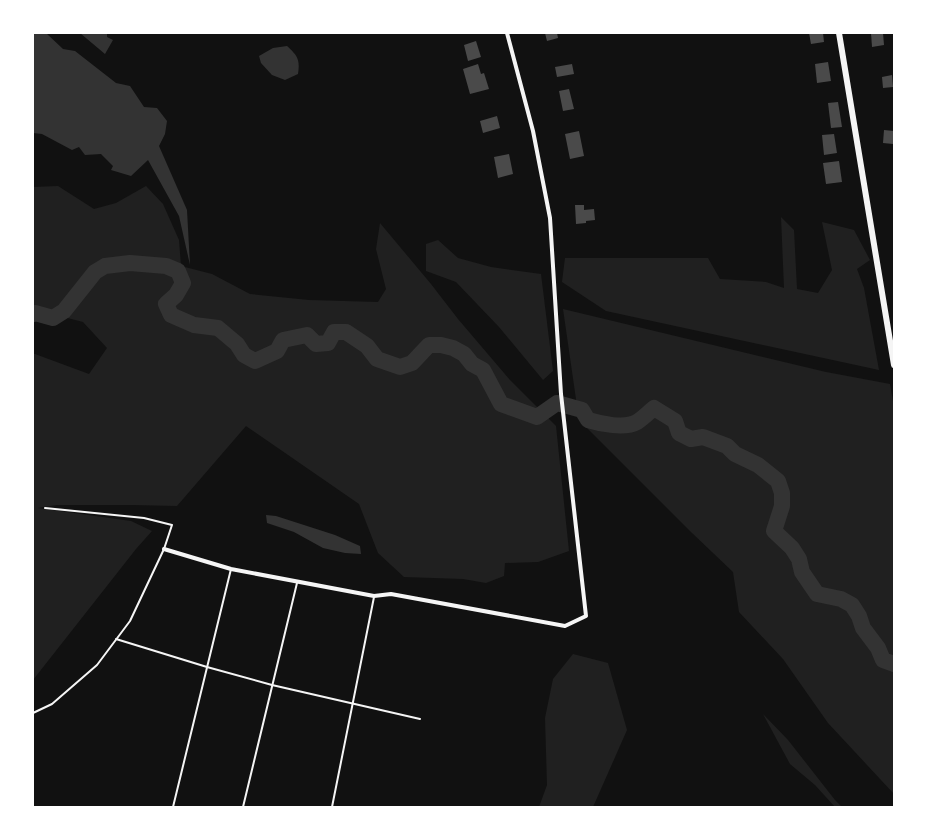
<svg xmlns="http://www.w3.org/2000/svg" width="927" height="840" viewBox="0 0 927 840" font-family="'DM Sans',sans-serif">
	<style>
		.green { fill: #202020 }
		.water { fill: #333 }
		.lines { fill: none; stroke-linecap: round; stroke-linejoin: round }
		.river { stroke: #333; stroke-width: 16 }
		.building { fill: #4a4a4a }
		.service { stroke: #f5f5f5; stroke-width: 2 }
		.minor { stroke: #f5f5f5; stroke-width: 4 }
		.secondary { stroke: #f5f5f5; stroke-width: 6 }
	</style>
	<rect width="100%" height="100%" fill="#111"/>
	<g class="green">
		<path d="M58,186L94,209L116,203L146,186L163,204L179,240L181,266L212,274L250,294L309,300L378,302L386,289L376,249L380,223L431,284L458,319L510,380L556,426L569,551L538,562L505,563L504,576L486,583L463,579L404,577L378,553L359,504L246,426L177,506L132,505H57L38,508L131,521L152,531L136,549L33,680V354H35L89,374L107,348L83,322L33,309V187Z"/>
		<path d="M781,217L794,230L797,289L818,293L832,270L822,222L854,230L870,260L857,269L864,288L879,370L606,311L562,282L565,258H708L720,279L766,282L784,288Z"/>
		<path d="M438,240L458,258L491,267L541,274L553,371L543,380L499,327L456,282L426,271V244Z"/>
		<path d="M563,309L826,372L890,384L894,407V794L828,723L783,659L739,612L733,572L691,532L579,420Z"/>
		<path d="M573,654L608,663L627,730L593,807H539L547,785L545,718L553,679Z"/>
		<path d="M763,714L788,740L835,800L842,807H835L815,785L790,764Z"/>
	</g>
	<g class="water">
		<path d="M33,33H46L63,49L75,51L116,83L130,86L144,107L157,108L167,121L165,134L159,146L187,210L190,265L179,216L148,160L131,176L111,170L113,166L101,154L85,155L79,147L72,150L42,134L33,133Z"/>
		<path d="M80,33H107V37L113,40L105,54Z"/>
		<path d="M287,46C298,56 300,60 298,74L285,80L272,75L261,63L259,56L273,48Z"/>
		<path d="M266,515L276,516L335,535L360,546L361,554L345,553L323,548L294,532L267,523Z"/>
	</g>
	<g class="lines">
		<path class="river" d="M33,314L35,313L53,318L64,311L95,272L105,266L130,263L166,266L178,271L183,283L176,295L166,304L171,315L194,325L218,328L237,344L244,355L255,361L277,351L283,340L307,335L316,344L328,343L334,332H346L367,346L377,359L400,367L412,363L429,345H441L453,348L464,354L472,364L483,370L501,404L537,417L557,403L582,410L588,420C601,424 625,429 637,422C643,418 649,412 654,408L675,421L679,433L691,439L703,437L727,446L735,454L758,465L778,481L782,493V506L774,531L792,548L799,559L802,572L817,594L841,599L852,605L859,616L863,628L878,648L883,660L894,664"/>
	</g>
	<g class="building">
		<path d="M545,33H557L558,38L547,41Z"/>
		<path d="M809,33H823L824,42L811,44Z"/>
		<path d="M871,33H883L884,45L872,47Z"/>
		<path d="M476,41L481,57L468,61L464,45Z"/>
		<path d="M828,62L831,81L817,83L815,64Z"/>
		<path d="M478,64L481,74L484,73L489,89L470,94L463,69Z"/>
		<path d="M572,64L574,74L557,77L555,67Z"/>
		<path d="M892,75L893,87L883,88L882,77Z"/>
		<path d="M569,89L574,109L563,111L559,91Z"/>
		<path d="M838,102L842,127L831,128L828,103Z"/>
		<path d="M497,116L500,128L483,133L480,121Z"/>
		<path d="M884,130L894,131L893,144L883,143Z"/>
		<path d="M579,131L584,156L570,159L565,134Z"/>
		<path d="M834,134L837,153L824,155L822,135Z"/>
		<path d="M509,154L513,174L498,178L494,157Z"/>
		<path d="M839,161L842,182L826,184L823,163Z"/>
		<path d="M575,205H584V210L594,209L595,220L586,221V223L576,224Z"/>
	</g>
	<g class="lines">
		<g class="service">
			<path d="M116,639L207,667L272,685L420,719"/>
			<path d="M33,713L52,704L97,665L130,621L164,549L172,525L144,518L45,508"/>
			<path d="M173,807L231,569"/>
			<path d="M243,807L297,583"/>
			<path d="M332,807L374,597"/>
		</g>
		<path class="minor" d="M164,549L231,569L374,596L391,594L565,626L586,616L561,394L550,218L533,131L507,33"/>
		<path class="secondary" d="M839,33L894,365"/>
	</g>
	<rect width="927" height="840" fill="none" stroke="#ffffff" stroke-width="68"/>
</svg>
